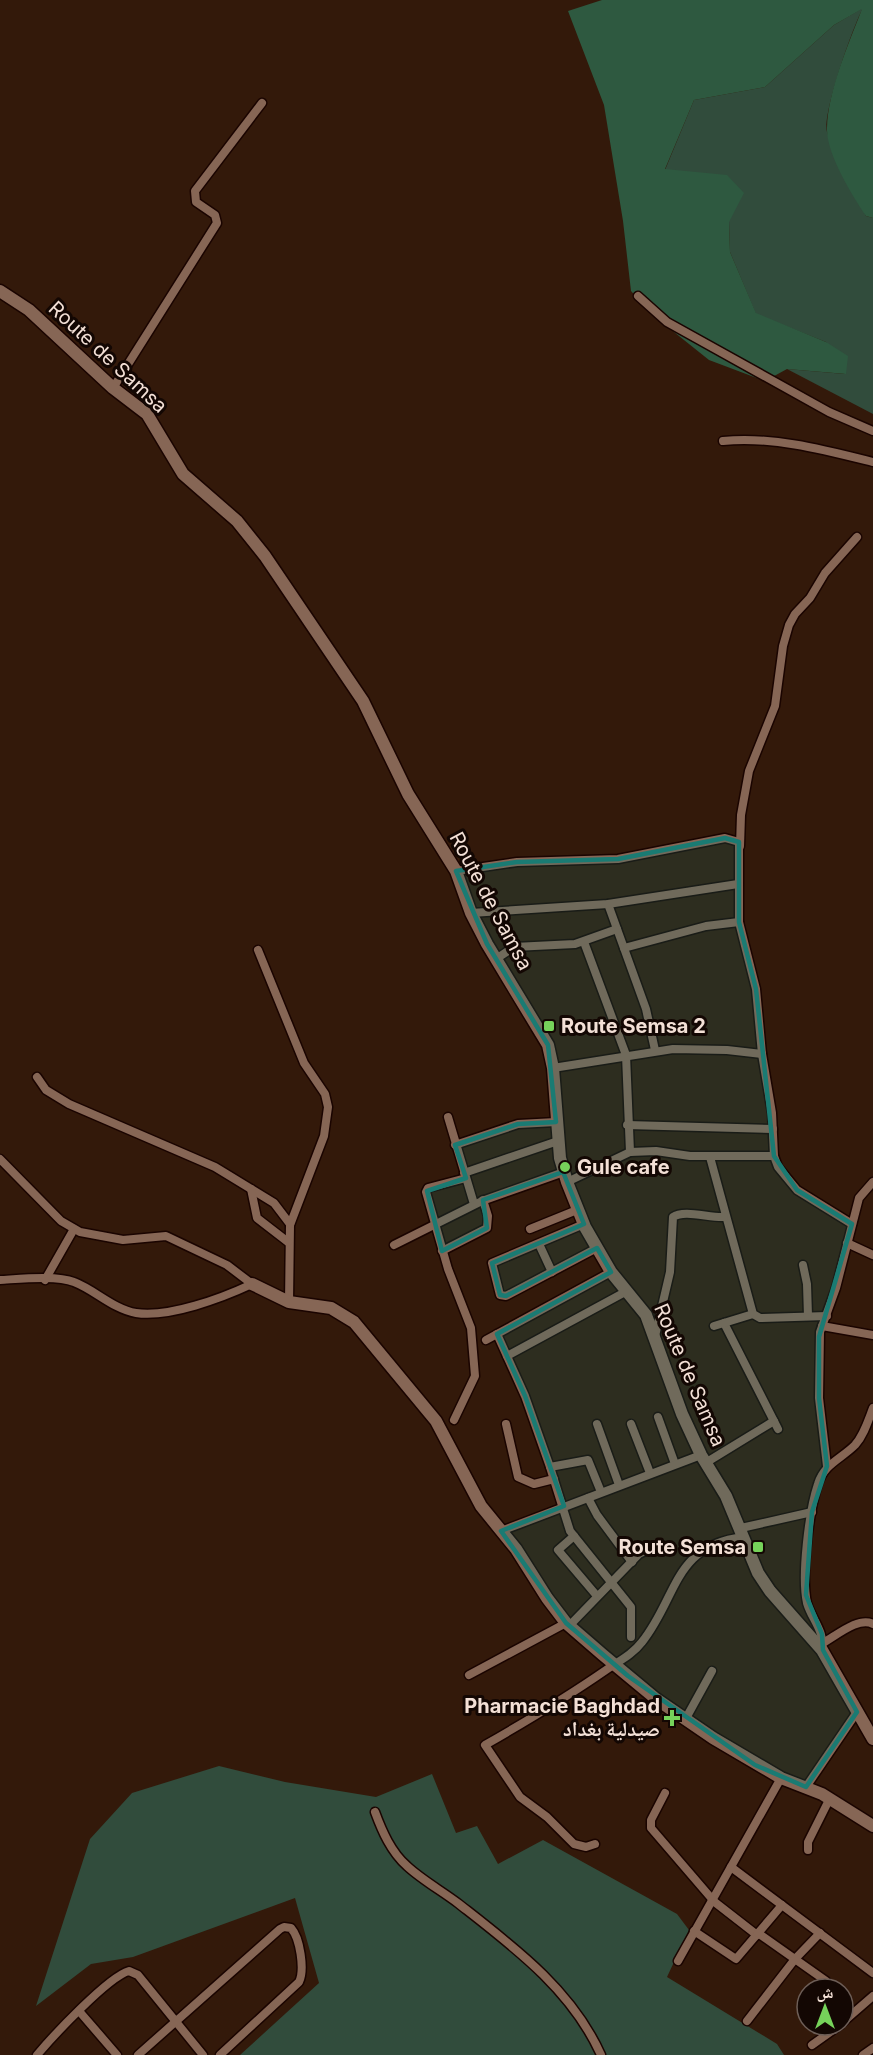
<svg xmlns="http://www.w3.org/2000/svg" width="873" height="2055" viewBox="0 0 873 2055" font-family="Inter,'Noto Naskh Arabic',sans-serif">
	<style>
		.green { fill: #314c3c }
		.forest { fill: #2e5940 }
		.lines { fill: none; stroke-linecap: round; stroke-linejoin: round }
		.street-casing { stroke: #1a0400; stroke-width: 11 }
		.secondary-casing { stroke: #1a0400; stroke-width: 15 }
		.street { stroke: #866655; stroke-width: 8 }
		.secondary { stroke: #866655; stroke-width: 12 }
		.marked { fill: #1a7b73; fill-opacity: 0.2; stroke: #1a7b73; stroke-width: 4.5; stroke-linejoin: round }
		.poi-dot { fill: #76d25a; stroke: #130703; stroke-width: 2 }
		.labels { text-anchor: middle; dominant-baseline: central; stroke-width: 6; stroke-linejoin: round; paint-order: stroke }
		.street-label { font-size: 20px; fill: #f3e0d6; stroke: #130703 }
		.poi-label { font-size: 20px; font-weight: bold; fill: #f3e0d6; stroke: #130703; text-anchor: start }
	</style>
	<rect width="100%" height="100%" fill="#33190a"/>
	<g class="green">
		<path d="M863,8C853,26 822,114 827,132C834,158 854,190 866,216L873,218V414L787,369L845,374L826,342L756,314L730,252L729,222L665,170L694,100L765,87L834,25Z"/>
		<path d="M219,1766L285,1782L376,1797L432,1774L456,1833L477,1826L498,1864L543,1840L677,1914L689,1930L667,1977L777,2044L784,2055H240L319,1983L295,1898L133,1957L91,1964L36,2006L90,1839L132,1793Z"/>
	</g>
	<path class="forest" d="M602,0H873V218L866,216C852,195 826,153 827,128C828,90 849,43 862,9L834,25L765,87L694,100L665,169L727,175L744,193L729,222L730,252L756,313L826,342L848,356L846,374L787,369L765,381L709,360L654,316L631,291L623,221L604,105L568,11Z"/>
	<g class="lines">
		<defs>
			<g id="street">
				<path d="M638,296L667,322L829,412L873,431"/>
				<path d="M113,388L217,223L215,215L196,202L195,191L262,103"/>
				<path d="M723,441C773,436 825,450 873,462"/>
				<path d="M740,846L741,815L749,771L775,706L783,646L789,625L795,614L810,598L825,573L857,537"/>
				<path d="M456,871L517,862L618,859L725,838L739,842V922L756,989L762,1054L772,1113L774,1156L778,1167L797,1190L852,1224"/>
				<path d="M608,904L646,1009L655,1050"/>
				<path d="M471,913L608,904L738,884"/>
				<path d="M584,942L626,1055L630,1152"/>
				<path d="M624,948L706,926L739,922"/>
				<path d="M258,950L304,1063L325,1094L328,1107L324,1136L290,1225L289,1302"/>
				<path d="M496,959L514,947L575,944L617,929"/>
				<path d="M553,1068L673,1049L727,1050L762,1054"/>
				<path d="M37,1077L46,1090L69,1104L215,1167L274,1203L290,1224"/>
				<path d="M448,1117L474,1204"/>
				<path d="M627,1125L773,1129"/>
				<path d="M455,1145L518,1124L556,1122"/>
				<path d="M710,1157L753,1314L760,1318L827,1316"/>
				<path d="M0,1159L61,1221L80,1232L123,1240L166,1236L227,1265L252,1284C222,1298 169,1318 136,1313C113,1309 95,1290 74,1282C57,1275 19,1279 0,1280"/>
				<path d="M464,1173L558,1141"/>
				<path d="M567,1182L630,1152L656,1151L690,1156H774"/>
				<path d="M251,1189L257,1218L288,1242"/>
				<path d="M584,1224L492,1263L500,1295L506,1296L597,1248"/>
				<path d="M530,1229L577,1210"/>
				<path d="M847,1243L873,1255"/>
				<path d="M539,1244L552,1272"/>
				<path d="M394,1245L482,1201L564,1172"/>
				<path d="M442,1251L487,1228L488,1216L483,1200"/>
				<path d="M803,1265L807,1284L808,1316"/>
				<path d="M45,1280L74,1229"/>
				<path d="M724,1323L778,1429"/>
				<path d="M714,1326L753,1314"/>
				<path d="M822,1326L873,1335"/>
				<path d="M497,1334L525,1396L550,1467"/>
				<path d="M655,1336L670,1272L673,1217C684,1209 709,1218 724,1217"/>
				<path d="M486,1340L611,1272"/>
				<path d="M507,1356L627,1291"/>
				<path d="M658,1417L675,1464"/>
				<path d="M454,1420L475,1376L471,1328L448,1269L426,1192L428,1188L466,1178"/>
				<path d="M506,1424L518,1477L534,1484L554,1479"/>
				<path d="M597,1424L619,1485"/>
				<path d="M631,1424L650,1473"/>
				<path d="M707,1462L774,1421"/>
				<path d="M827,1466L819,1398L820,1332L836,1288L859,1198L873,1182"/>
				<path d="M601,1492L588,1460L550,1467L570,1531L631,1607V1637"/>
				<path d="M588,1498L597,1515L632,1562"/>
				<path d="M741,1528L812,1512"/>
				<path d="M501,1531L701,1455"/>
				<path d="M574,1536L558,1550L597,1596"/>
				<path d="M570,1625L639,1554L660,1544"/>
				<path d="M823,1643C836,1636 859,1616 873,1624"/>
				<path d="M822,1650C825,1631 812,1620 807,1603C801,1576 809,1511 818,1484C824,1464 841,1459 855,1445C864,1435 868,1421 873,1408"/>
				<path d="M469,1675L566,1623"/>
				<path d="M685,1720L712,1671"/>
				<path d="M806,1787L857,1712"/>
				<path d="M665,1793L651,1820V1828L712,1899"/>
				<path d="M375,1812C382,1831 391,1852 407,1866C422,1880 442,1891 459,1904C514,1947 572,1990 601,2055"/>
				<path d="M595,1844L586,1847L574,1844L547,1817L520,1797L485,1745C527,1721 567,1697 606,1670C619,1661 632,1655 642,1642C678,1597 673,1545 744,1537"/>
				<path d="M808,1850V1842L829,1800"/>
				<path d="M731,1867L873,1973"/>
				<path d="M712,1900L757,1935"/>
				<path d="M694,1931L736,1959L782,1905"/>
				<path d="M758,1933L826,1981"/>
				<path d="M678,1961L781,1778"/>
				<path d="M79,2011L117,2055"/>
				<path d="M747,2021L795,1959L820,1933"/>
				<path d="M843,2022L873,1996"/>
				<path d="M812,2045L840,2025"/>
				<path d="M37,2055C53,2036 108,1977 129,1971L138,1975L203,2055"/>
				<path d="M138,2055L280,1929L284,1927L291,1928C300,1938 305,1970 299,1982L220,2055"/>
				<path d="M863,2055L873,2048"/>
			</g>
			<g id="secondary">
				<path d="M0,291L29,310L113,388L147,414L183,474L237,521L265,556L363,701L408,794L456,871L471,913L487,944L548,1045L553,1068L560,1158L567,1182L585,1227L611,1272L646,1315L682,1414L701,1455L726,1496L758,1573L770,1591L822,1650L873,1739"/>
				<path d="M252,1284L289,1302L331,1308L354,1322L436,1421L481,1506L516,1549L547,1598L566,1623L603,1655L656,1699L713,1738L781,1778L822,1794L873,1826"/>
			</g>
		</defs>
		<use href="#street" class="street-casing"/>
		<use href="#secondary" class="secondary-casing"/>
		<use href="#street" class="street"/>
		<use href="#secondary" class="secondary"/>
	</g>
	<path class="marked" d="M725,838L739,842V922L756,989L774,1156L797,1190L852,1224L819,1337V1398L827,1466L812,1512L806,1595L822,1634L823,1650L857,1712L806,1787L755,1765L628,1676L566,1623L501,1531L564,1506L525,1396L497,1334L611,1272L597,1248L506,1296L500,1295L492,1263L584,1224L563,1172L483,1200L487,1228L442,1251L427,1191L466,1178L455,1145L518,1124L556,1122L548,1045L487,944L456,871L517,862L618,859Z"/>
	<g class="poi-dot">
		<rect x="543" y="1020" width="12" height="12" rx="3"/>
		<circle cx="565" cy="1167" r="6"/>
		<rect x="752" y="1541" width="12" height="12" rx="3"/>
		<path d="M669 1709h6v6h6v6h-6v6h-6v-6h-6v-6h6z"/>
	</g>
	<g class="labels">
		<g class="street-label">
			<text transform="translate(108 357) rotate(43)">Route de Samsa</text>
			<text transform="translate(491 901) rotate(62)">Route de Samsa</text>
			<text transform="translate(690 1375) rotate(67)">Route de Samsa</text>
		</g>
		<g class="poi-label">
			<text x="561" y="1026">Route Semsa 2</text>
			<text x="577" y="1167">Gule cafe</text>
			<text x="746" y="1547" text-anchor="end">Route Semsa</text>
			<text x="660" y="1706" text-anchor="end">Pharmacie Baghdad<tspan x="660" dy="23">صيدلية بغداد</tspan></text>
		</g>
	</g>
	<g transform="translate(825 2007)"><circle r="28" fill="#130703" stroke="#6d5e57" stroke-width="1.5"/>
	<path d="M0-4.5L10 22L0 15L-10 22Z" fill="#76d25a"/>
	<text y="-9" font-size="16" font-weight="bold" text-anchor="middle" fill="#f3e0d6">ش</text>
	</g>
</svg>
